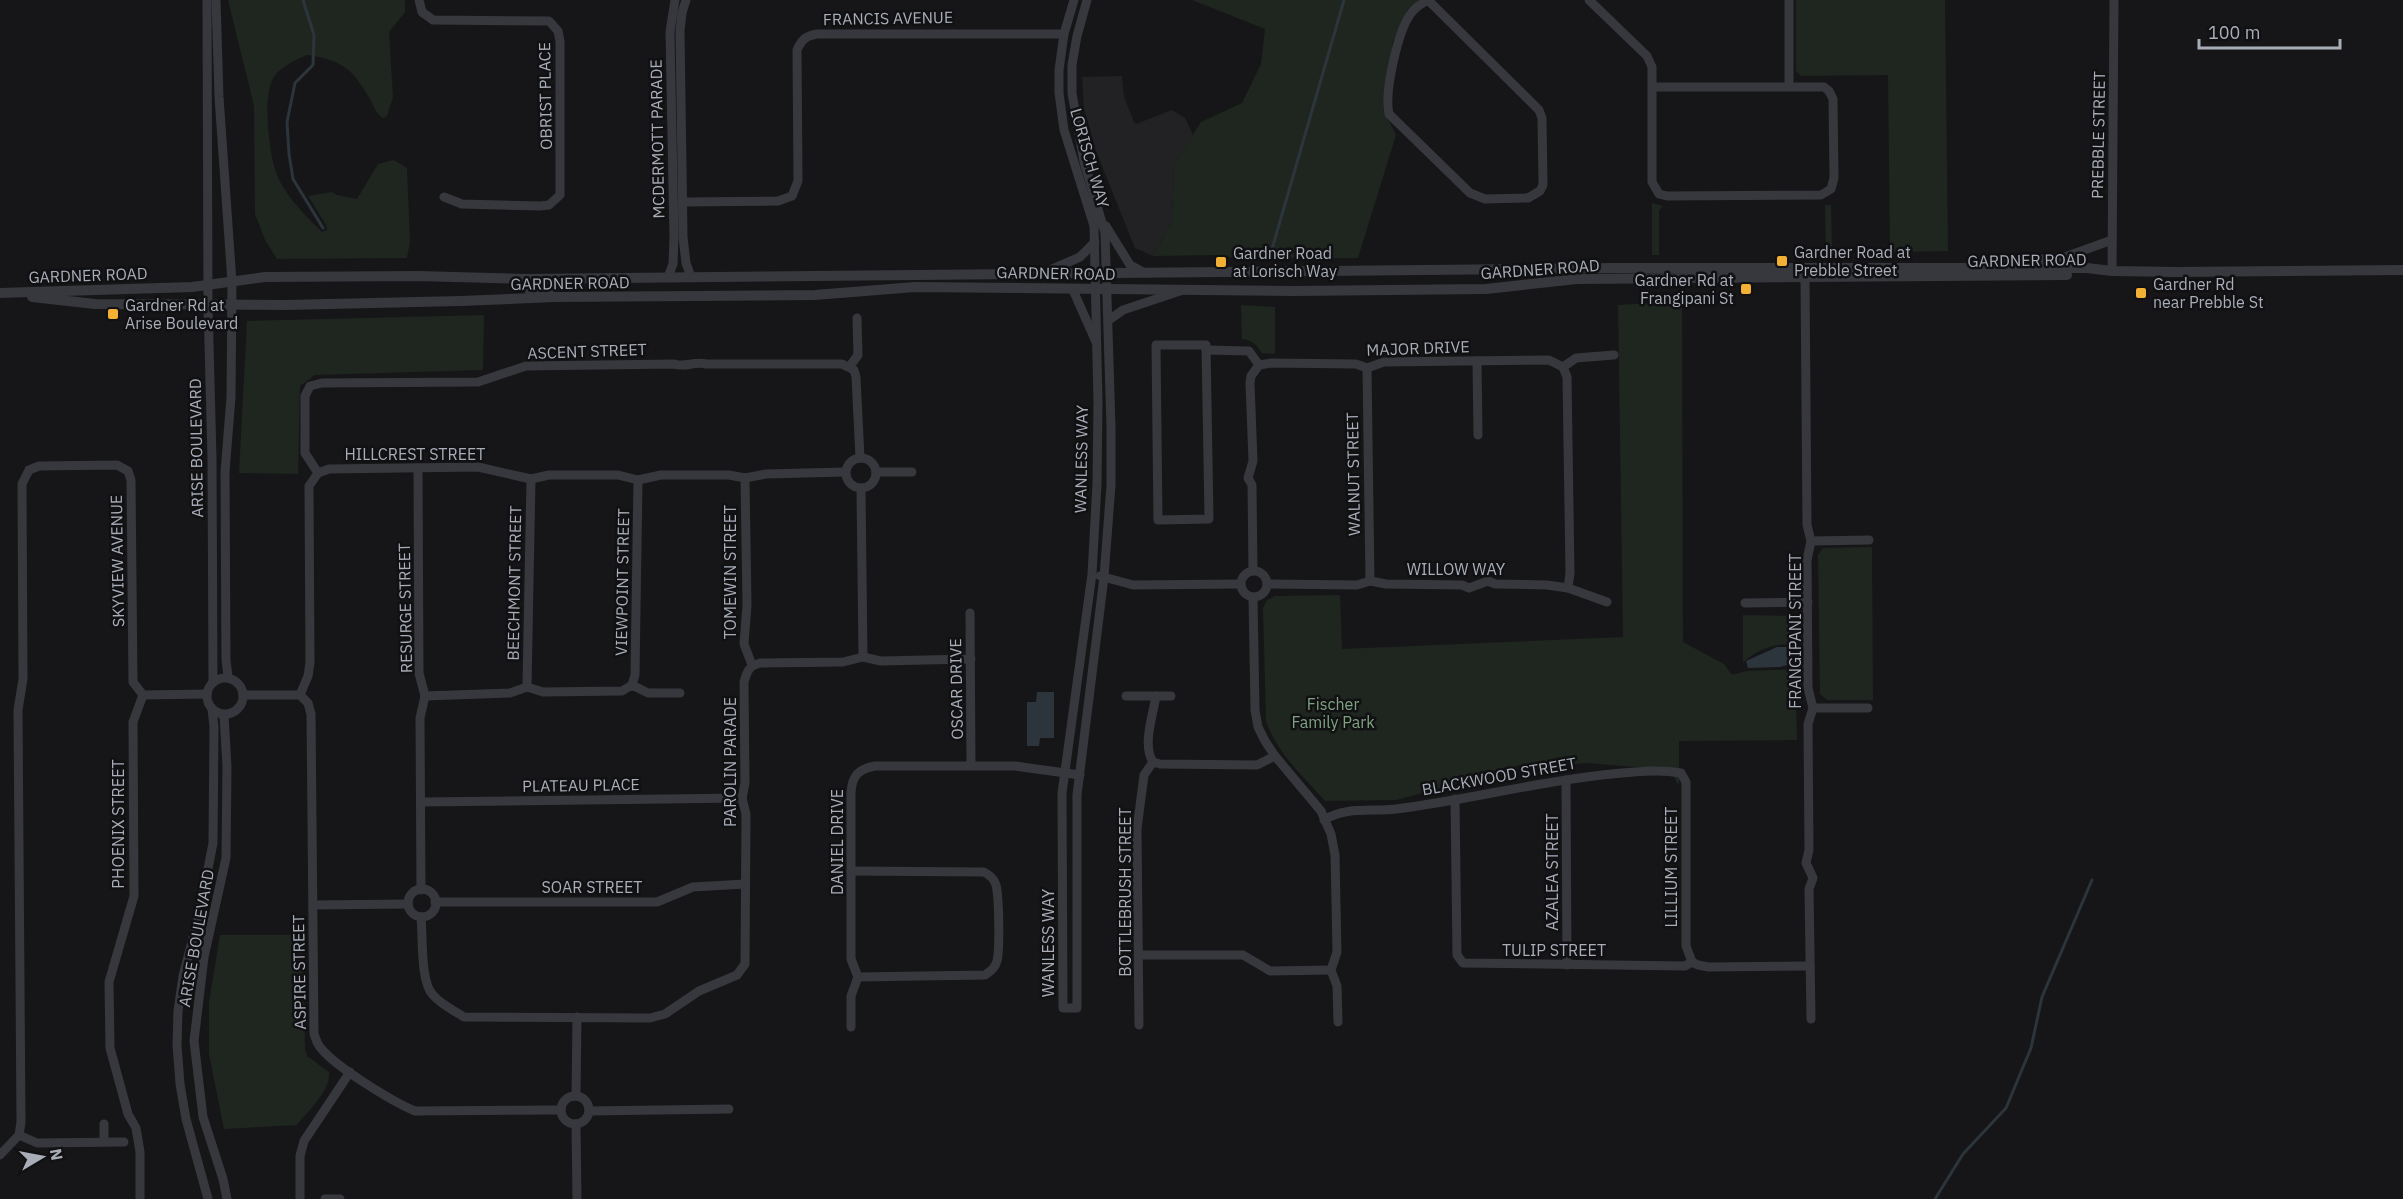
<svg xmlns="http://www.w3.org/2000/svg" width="2403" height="1199" viewBox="0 0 2403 1199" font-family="'IBM Plex Sans',sans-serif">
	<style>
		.built { fill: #222225 }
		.green { fill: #1e261f }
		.water { fill: #2c353c }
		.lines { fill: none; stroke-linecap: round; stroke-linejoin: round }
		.stream { stroke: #2c353c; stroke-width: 3 }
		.minor { stroke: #37383d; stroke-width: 9 }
		.tertiary { stroke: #37383d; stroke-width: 10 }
		.poi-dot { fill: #f2b134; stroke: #111113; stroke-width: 2 }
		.labels { text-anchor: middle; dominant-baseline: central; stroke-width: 5; stroke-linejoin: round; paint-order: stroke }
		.street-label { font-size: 16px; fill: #a8adb8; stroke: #111113 }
		.poi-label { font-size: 16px; fill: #a8adb8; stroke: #111113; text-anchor: start }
		.park-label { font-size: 16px; fill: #7fa381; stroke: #111113 }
	</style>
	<rect width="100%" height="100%" fill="#161618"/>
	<path class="built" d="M1122,76L1124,97L1134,122L1136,124L1172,110L1185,118L1193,135L1174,165L1172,222L1153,256L1135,248L1096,151L1084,109L1082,77Z"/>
	<g class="green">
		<path d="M228,0H405V12L389,32L393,97L387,116L383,118C374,112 373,103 367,94C351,67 338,59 307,55C297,59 283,66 276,74C261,90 269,150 275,169C282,193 305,215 322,232L327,230L326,225L308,196L332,192L337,195L357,199L378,164L394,160L407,168L410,242L407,258L277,259L265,240L255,214L254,106Z"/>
		<path d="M1192,0H1419L1407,10L1393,42L1383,109L1396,135L1358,258H1237L1219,255L1153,256L1172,222L1174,165L1201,122L1242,103L1261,64L1265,29Z"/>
		<path d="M1796,0H1945L1948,251L1890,252L1888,75L1801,76L1796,71Z"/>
		<path d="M1652,203L1663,206L1659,211V255H1652Z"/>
		<path d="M1831,205L1832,253H1826L1825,205Z"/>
		<path d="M1682,301L1683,642L1724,664L1732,675L1747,671L1795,669L1797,740L1679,741V786L1670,770L1587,763L1536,768L1520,765L1397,800L1325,801C1304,777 1276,752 1266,721L1263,608L1267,600L1275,596L1340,595L1342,649L1623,637L1618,305Z"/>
		<path d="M1241,305L1275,307V354L1262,353C1256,345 1253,340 1242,339Z"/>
		<path d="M484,315L483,370L315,375L300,386L298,474L239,473L247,321Z"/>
		<path d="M1872,547L1873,700H1827L1820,694L1818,555L1823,548Z"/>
		<path d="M1743,615L1793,616L1794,642L1791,645C1775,642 1754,651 1743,663Z"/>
		<path d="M220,935H303L305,1050L307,1056L329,1072C331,1091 308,1111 297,1125L224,1129L209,1054V1002Z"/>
	</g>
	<g class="water">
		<path d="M1777,647H1787L1791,664L1780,667L1748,668L1746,661Z"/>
		<path d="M1037,692H1054V738H1040L1039,746H1027V702H1036Z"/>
	</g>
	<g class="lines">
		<g class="stream">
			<path d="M303,0L314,35L313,65L295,83L287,122L289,154L293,179L323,228"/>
			<path d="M1270,256L1344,0"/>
			<path d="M1935,1199L1963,1154L2006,1108L2031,1048L2042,997L2092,880"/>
		</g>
		<g class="minor">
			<path d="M207,0L208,305L212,458L213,682"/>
			<path d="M216,0L219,97L232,282L231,397L225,472L226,660L228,677"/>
			<path d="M419,0L422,12L433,20L549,21L558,31L560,41V195L549,205L540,206L462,204L444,197"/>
			<path d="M686,0L682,13L680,31L683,237L686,263L691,277"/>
			<path d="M1074,0L1064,34L1059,70V93L1064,130L1094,226L1098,402L1097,484L1092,574L1062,793L1063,1008H1077V795L1104,577L1111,485V427L1105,233L1084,162L1072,93V65L1077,36L1087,0"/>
			<path d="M1428,0L1539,110L1542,118L1543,185L1540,191L1528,198L1485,199L1470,193L1389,114C1384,93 1398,27 1413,11C1417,6 1423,3 1428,0Z"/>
			<path d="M1589,0L1647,56L1652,67V182L1659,194L1667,196L1821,195L1831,189L1834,178L1833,99L1829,91L1824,87H1653"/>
			<path d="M1789,0V85"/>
			<path d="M683,202L778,201L792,196L798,181L797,50C802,39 806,36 817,34H1064"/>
			<path d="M1106,226L1130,265L1143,272"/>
			<path d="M1999,266L2019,260L2062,258L2112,240"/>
			<path d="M2112,271L2114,0"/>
			<path d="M1043,273L1080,257L1095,242"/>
			<path d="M668,277L673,264L674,237L670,32L675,0"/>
			<path d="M1805,277L1807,525L1811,541L1807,560L1808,688L1813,708L1808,724L1809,850L1806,863L1813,878L1809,889L1811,1019"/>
			<path d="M1073,290L1096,342"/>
			<path d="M1109,320L1123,310L1180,291"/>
			<path d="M1156,345H1206L1209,519L1158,520Z"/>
			<path d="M1206,350L1249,351L1259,365"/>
			<path d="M1477,361L1478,435"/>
			<path d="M850,366L858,355L857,318"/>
			<path d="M1563,367L1576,358L1614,355"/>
			<path d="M1367,368L1370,581"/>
			<circle cx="861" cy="473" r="15"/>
			<path d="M418,468L419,673L425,696L420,718L421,890"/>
			<path d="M876,472H912"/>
			<path d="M318,473L305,453V396L310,386L322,383L478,382L526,366L674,364C686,368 693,361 706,364H842L854,370L856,377L860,458"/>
			<path d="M745,478L747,605L744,644L752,665"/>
			<path d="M861,488L863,657"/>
			<path d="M1811,541L1869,540"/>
			<path d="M1253,570L1252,485L1248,478L1253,461L1250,383L1251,376L1259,365L1272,363L1356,364L1367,368L1384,362L1549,360L1563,367L1567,377L1570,573L1568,588"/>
			<circle cx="1254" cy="584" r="13"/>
			<path d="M1100,576L1133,585L1240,584"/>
			<path d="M1267,584L1357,585L1370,581L1386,584L1462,585L1469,588L1488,581L1495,584L1547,585L1568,588L1607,602"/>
			<path d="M1253,598L1255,710L1258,727L1265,741L1275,756L1321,811L1331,834L1335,855L1337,952L1331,970L1337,986L1338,1022"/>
			<path d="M1745,603L1808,602"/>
			<path d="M970,613L971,765"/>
			<circle cx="225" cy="696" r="18"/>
			<path d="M632,685L635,675L638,480"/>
			<path d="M527,687L531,479"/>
			<path d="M243,695H300L308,703L311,714L314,1034C316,1039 317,1044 320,1047C334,1066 393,1102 415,1111L561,1110"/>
			<path d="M300,695L308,676L310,663L309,486L318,473L329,469L478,467L531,479L549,475H618L638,480L661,475H729L745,478L766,474L845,472"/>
			<path d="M425,696L510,693L527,687L543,692L622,691L632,685L648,693H680"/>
			<path d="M1126,696H1171"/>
			<path d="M1156,696C1153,715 1142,745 1153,762L1160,764L1257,765L1275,756"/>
			<path d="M1813,708H1868"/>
			<path d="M224,715L227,767L226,858L204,957L194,1041L203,1117L223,1179L227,1199"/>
			<path d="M1566,780L1567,965"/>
			<path d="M1455,799L1457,955L1463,963L1685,966L1692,962"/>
			<path d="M421,802L742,798"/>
			<path d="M1324,820C1346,806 1371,812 1396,809C1468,800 1539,781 1612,774C1636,772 1658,769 1681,773L1686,782V946L1692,962"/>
			<path d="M851,871L984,872C989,875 994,878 996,885C999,897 1000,949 997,961C995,968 991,971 985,975L858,977"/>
			<circle cx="422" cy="903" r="14"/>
			<path d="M435,902H657L693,887L745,884"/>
			<path d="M313,905L408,904"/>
			<path d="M421,917C423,936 420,982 433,995C442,1005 453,1010 464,1017L650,1018L665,1014L699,991L737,975L745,964L746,814L742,798L745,783L744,682C747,671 749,666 760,663L843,662L863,657L881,661L971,659"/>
			<path d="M1139,955H1243L1270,971L1331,970"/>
			<path d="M1692,962L1698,965L1709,967L1810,966"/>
			<path d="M1139,1025L1137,829L1144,775L1153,762"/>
			<path d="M851,1027V996L858,977L851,959V793C852,776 858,769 875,766H1015L1080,775"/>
			<circle cx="575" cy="1110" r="14"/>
			<path d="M576,1096L577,1017"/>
			<path d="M589,1111L729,1109"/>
			<path d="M104,1124V1142"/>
			<path d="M576,1124L577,1199"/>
			<path d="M19,1135L37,1143L124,1142"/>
			<path d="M0,1155L19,1135L21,1122L18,710L23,679L22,484L29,470L39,466L117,465L128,471L131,480L133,682L143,695L207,694"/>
			<path d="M140,1199V1152L136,1128L128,1114L110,1048L109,982L134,896L133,722L143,695"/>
			<path d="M208,1199L186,1119L180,1084L177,1045L178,1011L183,976L199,915L213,843L214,727L212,709"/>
			<path d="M300,1199V1156L304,1141L350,1072"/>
			<path d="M325,1199H340"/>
		</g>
		<g class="tertiary">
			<path d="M525,279L527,288L550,293"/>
			<path d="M0,293L192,287L265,277L418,276L525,279L1614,268H2087L2112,271L2176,272L2403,270"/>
			<path d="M32,297L95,304L285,305L461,301L555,297L815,295L915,287L1294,291L1486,289L1577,279L2067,275"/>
		</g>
	</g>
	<g class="poi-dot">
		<rect x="1776" y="255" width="12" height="12" rx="3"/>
		<rect x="1215" y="256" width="12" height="12" rx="3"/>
		<rect x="1740" y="283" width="12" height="12" rx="3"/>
		<rect x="2135" y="287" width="12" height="12" rx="3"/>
		<rect x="107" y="308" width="12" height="12" rx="3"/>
	</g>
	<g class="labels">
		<g class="street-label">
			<text transform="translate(888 18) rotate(-1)">FRANCIS AVENUE</text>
			<text transform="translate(545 96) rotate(-91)">OBRIST PLACE</text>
			<text transform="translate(2098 135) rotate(-89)">PREBBLE STREET</text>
			<text transform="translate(657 139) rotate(-91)">MCDERMOTT PARADE</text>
			<text transform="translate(1090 158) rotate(74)">LORISCH WAY</text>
			<text transform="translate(2027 260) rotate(-1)">GARDNER ROAD</text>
			<text transform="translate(1540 269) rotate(-4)">GARDNER ROAD</text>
			<text transform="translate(1056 273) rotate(1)">GARDNER ROAD</text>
			<text transform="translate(88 275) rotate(-2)">GARDNER ROAD</text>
			<text transform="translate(570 283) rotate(-1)">GARDNER ROAD</text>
			<text transform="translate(1418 348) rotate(-2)">MAJOR DRIVE</text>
			<text transform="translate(587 351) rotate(-2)">ASCENT STREET</text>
			<text transform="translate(196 448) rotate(-91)">ARISE BOULEVARD</text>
			<text x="415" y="454">HILLCREST STREET</text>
			<text transform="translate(1081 459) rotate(-89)">WANLESS WAY</text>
			<text transform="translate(1353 474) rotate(-91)">WALNUT STREET</text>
			<text transform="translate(117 561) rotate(-91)">SKYVIEW AVENUE</text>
			<text x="1456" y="569">WILLOW WAY</text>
			<text transform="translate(730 572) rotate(-90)">TOMEWIN STREET</text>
			<text transform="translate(622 582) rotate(-89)">VIEWPOINT STREET</text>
			<text transform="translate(514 583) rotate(-89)">BEECHMONT STREET</text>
			<text transform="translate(405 608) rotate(-91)">RESURGE STREET</text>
			<text transform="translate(1795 631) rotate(-90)">FRANGIPANI STREET</text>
			<text transform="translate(956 689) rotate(-91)">OSCAR DRIVE</text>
			<text transform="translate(730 762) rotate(-90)">PAROLIN PARADE</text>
			<text transform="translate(1499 776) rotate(-10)">BLACKWOOD STREET</text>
			<text transform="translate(581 785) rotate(-1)">PLATEAU PLACE</text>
			<text transform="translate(118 824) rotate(-90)">PHOENIX STREET</text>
			<text transform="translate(837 842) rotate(-90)">DANIEL DRIVE</text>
			<text transform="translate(1671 867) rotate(-90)">LILLIUM STREET</text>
			<text transform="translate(1552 872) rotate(-90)">AZALEA STREET</text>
			<text x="592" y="887">SOAR STREET</text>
			<text transform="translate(1125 892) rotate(-90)">BOTTLEBRUSH STREET</text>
			<text transform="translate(196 938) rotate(-80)">ARISE BOULEVARD</text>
			<text transform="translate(1048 943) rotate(-90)">WANLESS WAY</text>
			<text x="1554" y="950">TULIP STREET</text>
			<text transform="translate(299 972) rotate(-91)">ASPIRE STREET</text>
		</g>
		<g class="poi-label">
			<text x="1794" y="252">Gardner Road at<tspan x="1794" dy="18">Prebble Street</tspan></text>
			<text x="1233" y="253">Gardner Road<tspan x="1233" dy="18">at Lorisch Way</tspan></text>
			<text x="1734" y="280" text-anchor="end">Gardner Rd at<tspan x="1734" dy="18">Frangipani St</tspan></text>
			<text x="2153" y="284">Gardner Rd<tspan x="2153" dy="18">near Prebble St</tspan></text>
			<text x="125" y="305">Gardner Rd at<tspan x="125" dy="18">Arise Boulevard</tspan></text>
		</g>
		<g class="park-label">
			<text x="1333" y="704">Fischer<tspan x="1333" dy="18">Family Park</tspan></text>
		</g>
	</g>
	<g transform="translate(42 1157) rotate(80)" stroke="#111113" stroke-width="4.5" paint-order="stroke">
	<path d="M0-4.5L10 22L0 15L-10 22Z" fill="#a8adb8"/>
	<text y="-9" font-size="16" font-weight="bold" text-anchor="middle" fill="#a8adb8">N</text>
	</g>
	<path d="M2199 39v9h141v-9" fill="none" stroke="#a8adb8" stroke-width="3"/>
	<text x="2208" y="39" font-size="18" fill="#a8adb8" stroke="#111113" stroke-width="4.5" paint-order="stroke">100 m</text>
</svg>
